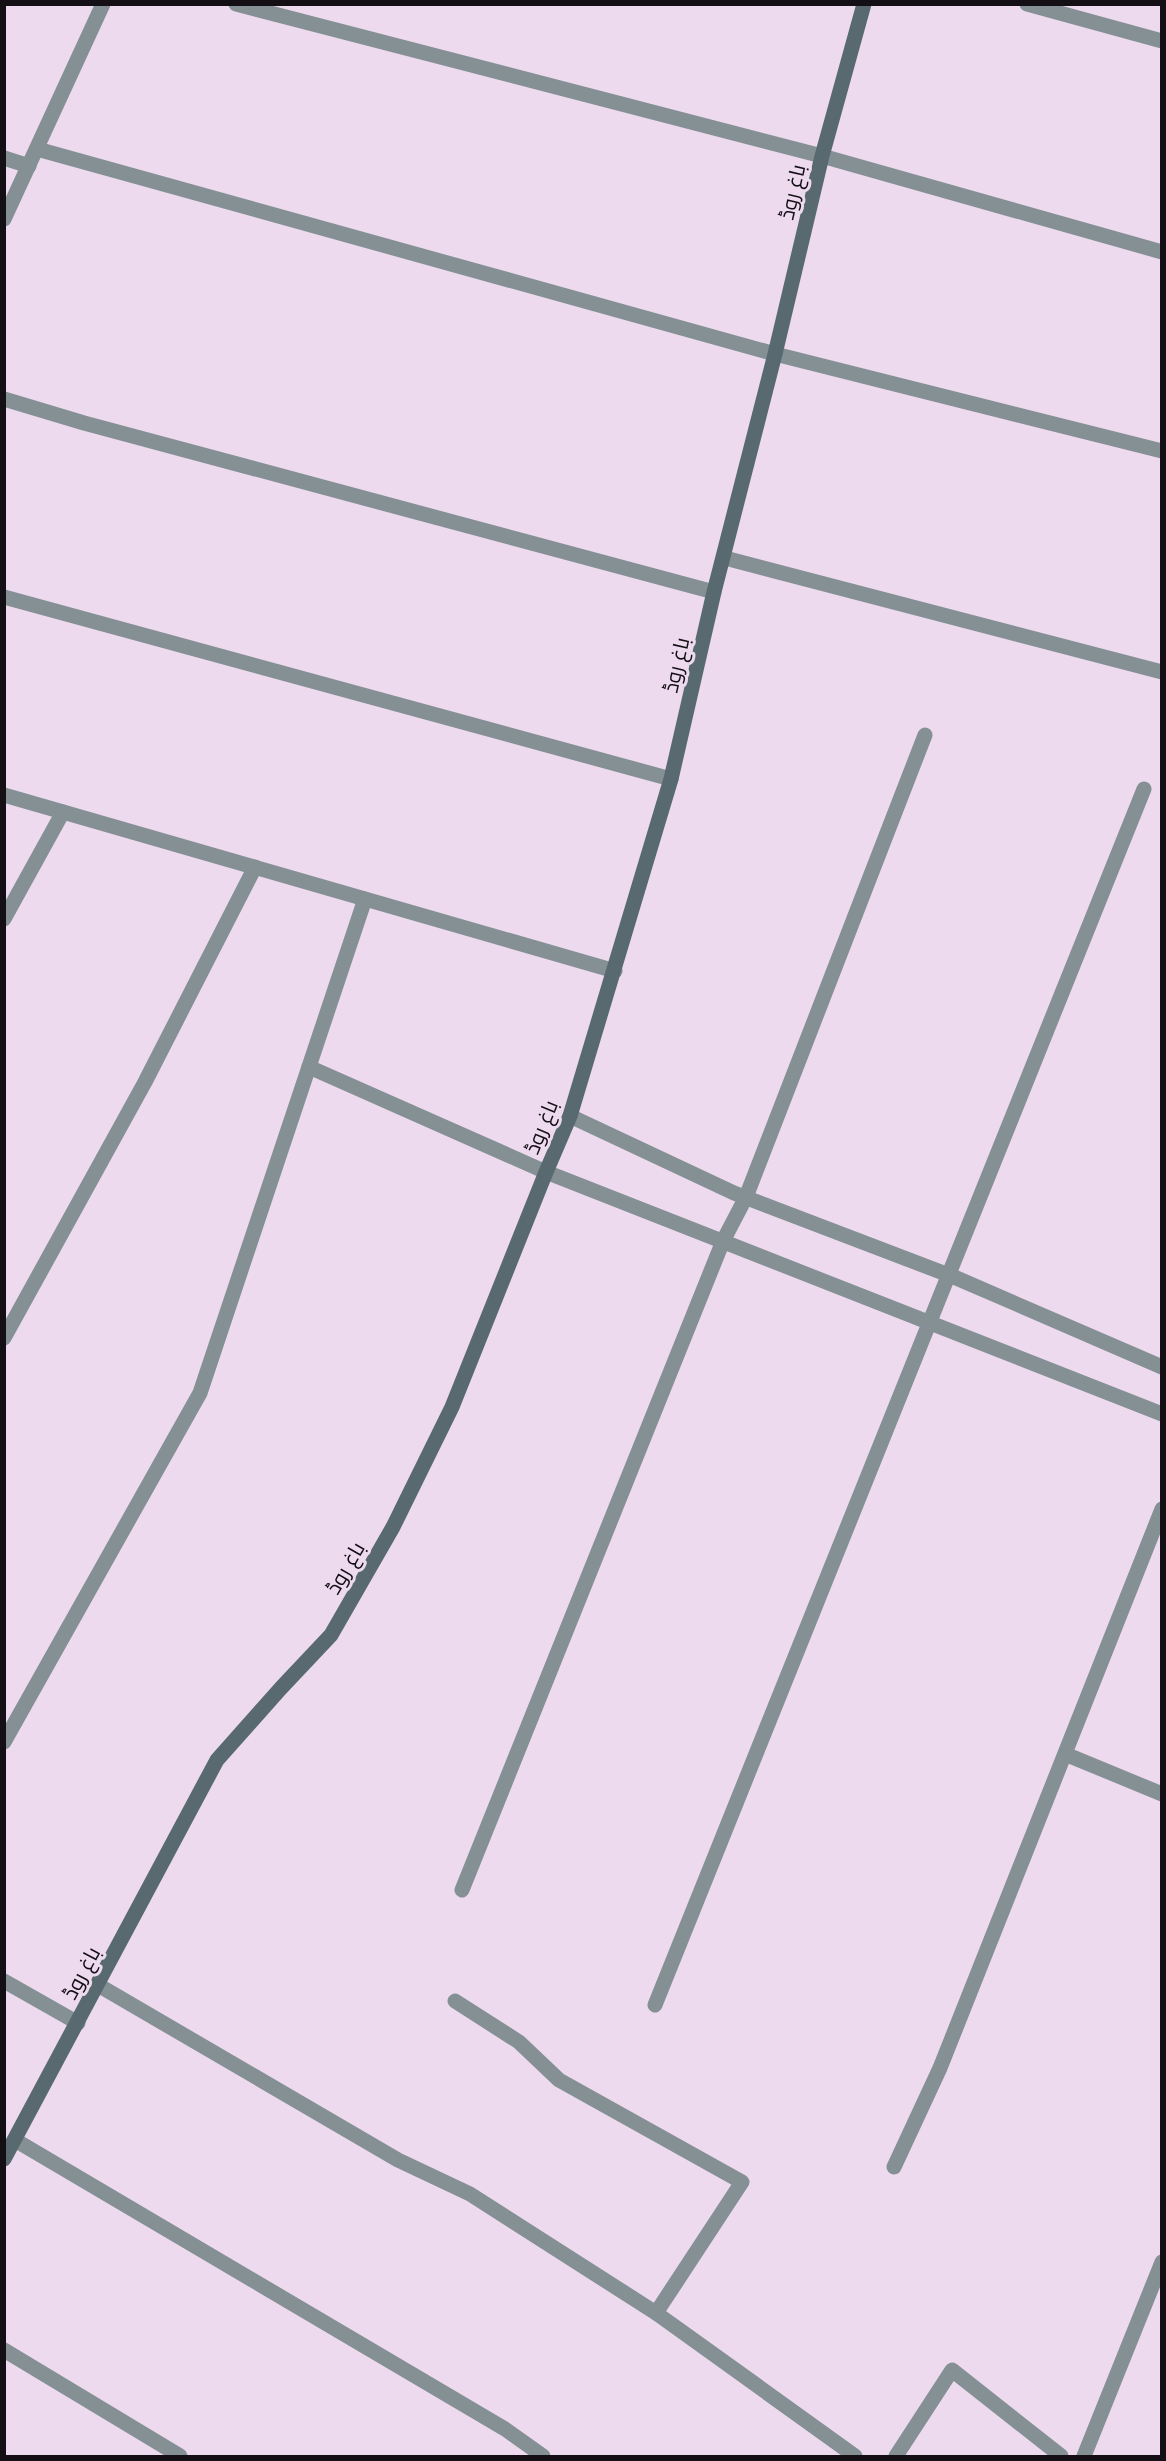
<svg xmlns="http://www.w3.org/2000/svg" width="1166" height="2461" viewBox="0 0 1166 2461" font-family="'PT Sans',Cairo,sans-serif">
	<style>
		.lines { fill: none; stroke-linecap: round; stroke-linejoin: round }
		.street { stroke: #849094; stroke-width: 15 }
		.secondary { stroke: #586a6f; stroke-width: 15 }
		.labels { text-anchor: middle; dominant-baseline: central; stroke-width: 6; stroke-linejoin: round; paint-order: stroke }
		.street-label { font-size: 21px; fill: #140e15; stroke: #eddaee }
	</style>
	<rect width="100%" height="100%" fill="#eddaee"/>
	<g class="lines">
		<g class="street">
			<path d="M236,4L822,156L1162,252"/>
			<path d="M1027,4L1162,41"/>
			<path d="M37,149L775,354L1162,451"/>
			<path d="M4,158L29,166"/>
			<path d="M4,219L103,4"/>
			<path d="M4,399L84,423L714,592"/>
			<path d="M725,558L1162,672"/>
			<path d="M4,597L671,779"/>
			<path d="M4,795L615,971"/>
			<path d="M4,919L63,812"/>
			<path d="M309,1067L546,1172L1162,1414"/>
			<path d="M570,1116L734,1193L954,1277L1162,1367"/>
			<path d="M4,1338L145,1082L255,867"/>
			<path d="M4,1742L200,1393L365,899"/>
			<path d="M1065,1754L1162,1794"/>
			<path d="M462,1890L723,1241L746,1197L925,735"/>
			<path d="M4,1981L78,2023"/>
			<path d="M98,1985L398,2160L470,2194L656,2313L855,2456"/>
			<path d="M455,2001L519,2042L559,2080L742,2182L656,2313"/>
			<path d="M655,2005L1144,789"/>
			<path d="M15,2140L505,2429L543,2456"/>
			<path d="M894,2167L940,2068L1162,1509"/>
			<path d="M4,2350L180,2456"/>
			<path d="M896,2456L952,2370L1061,2456"/>
			<path d="M1084,2456L1162,2262"/>
		</g>
		<path class="secondary" d="M4,2159L217,1760L281,1688L331,1635L393,1527L452,1407L546,1172L570,1116L671,779L714,592L775,354L822,156L864,4"/>
	</g>
	<g class="labels">
		<g class="street-label">
			<text transform="translate(792 192) rotate(-77)">باغ روڈ</text>
			<text transform="translate(676 665) rotate(-77)">باغ روڈ</text>
			<text transform="translate(541 1127) rotate(-68)">باغ روڈ</text>
			<text transform="translate(345 1568) rotate(-60)">باغ روڈ</text>
			<text transform="translate(81 1973) rotate(-62)">باغ روڈ</text>
		</g>
	</g>
	<rect width="1166" height="2461" fill="none" stroke="#140e15" stroke-width="12"/>
</svg>
